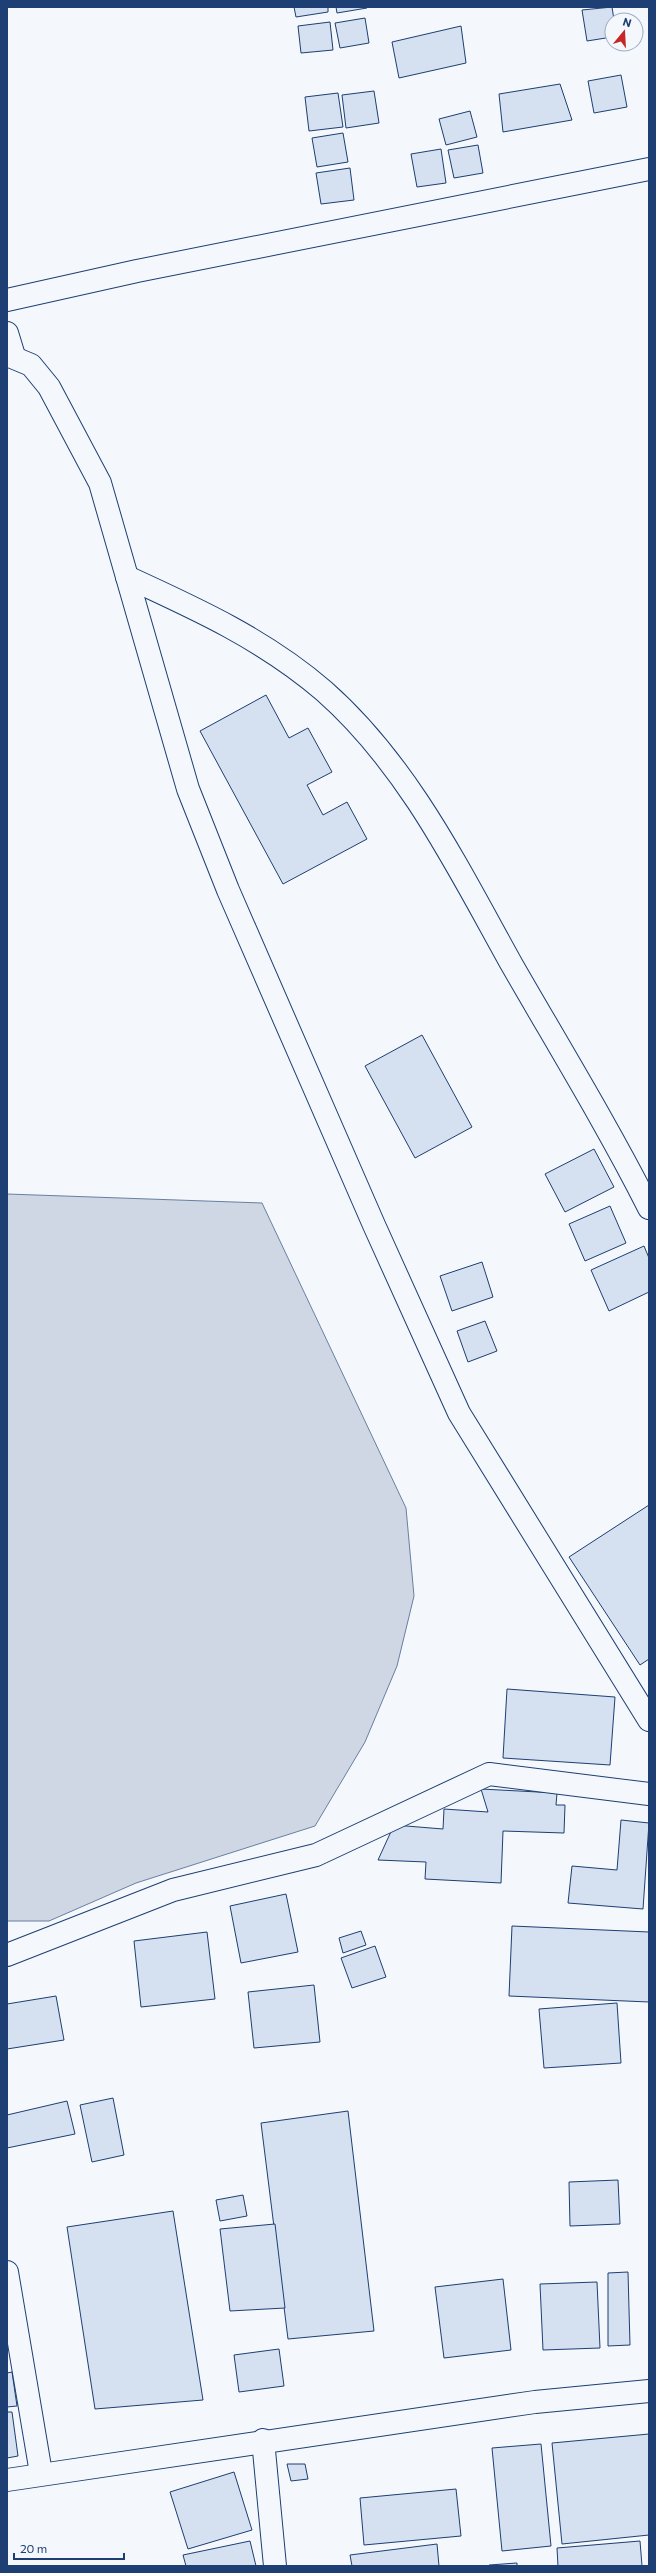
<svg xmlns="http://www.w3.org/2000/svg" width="656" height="2573" viewBox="0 0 656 2573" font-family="Commissioner,sans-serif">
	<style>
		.water { fill: #cfd7e4; stroke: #687fa3 }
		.building { fill: #d5e0f0; stroke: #1d3f73 }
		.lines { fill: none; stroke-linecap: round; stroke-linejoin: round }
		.minor-casing { stroke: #1d3f73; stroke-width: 24 }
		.tertiary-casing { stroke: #1d3f73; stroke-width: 24 }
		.minor { stroke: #f4f7fb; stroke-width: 22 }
		.tertiary { stroke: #f4f7fb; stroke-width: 22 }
	</style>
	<rect width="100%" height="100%" fill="#f4f7fb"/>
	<path class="water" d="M7,1194L262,1203L406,1508L414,1596L397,1666L365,1742L315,1826L136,1883L49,1921H7Z"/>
	<g class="building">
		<path d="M294,7H328V12L296,17Z"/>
		<path d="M336,7H366L367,8L337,13Z"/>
		<path d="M612,7L614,20L612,37L587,41L582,10Z"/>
		<path d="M365,18L369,43L340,48L335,23Z"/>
		<path d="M330,22L333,50L301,53L298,26Z"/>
		<path d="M461,26L466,63L399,78L392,42Z"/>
		<path d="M621,75L627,107L594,113L588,81Z"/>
		<path d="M560,84L572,120L503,132L499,94Z"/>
		<path d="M374,91L379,123L346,128L342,95Z"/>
		<path d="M338,93L343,127L309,131L305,97Z"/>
		<path d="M470,111L477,137L446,145L439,119Z"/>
		<path d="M343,133L348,162L317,167L312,138Z"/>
		<path d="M478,145L483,173L454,178L448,150Z"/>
		<path d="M441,149L446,183L417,187L411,154Z"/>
		<path d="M350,168L354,200L321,204L316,173Z"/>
		<path d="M266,695L289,738L308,728L332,772L307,785L323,815L347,802L367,839L283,884L200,731Z"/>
		<path d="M422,1035L472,1127L415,1158L365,1066Z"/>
		<path d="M594,1149L614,1187L565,1212L545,1174Z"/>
		<path d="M610,1206L626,1243L585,1261L569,1224Z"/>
		<path d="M644,1246L649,1258V1292L609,1311L591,1270Z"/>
		<path d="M482,1262L493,1297L452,1311L440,1276Z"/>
		<path d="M485,1321L497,1351L468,1362L457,1331Z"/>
		<path d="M649,1505V1659L640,1665L569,1557Z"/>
		<path d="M507,1689L615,1697L610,1765L503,1758Z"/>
		<path d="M481,1789L557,1793L556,1805H565L564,1833L503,1831L501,1883L425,1879L426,1862L378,1860L394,1825L443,1829L444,1809L488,1812Z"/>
		<path d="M621,1820L649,1823L643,1909L568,1903L572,1866L617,1870Z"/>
		<path d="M286,1894L298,1952L241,1963L230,1906Z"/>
		<path d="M512,1926L649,1932V2002L509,1996Z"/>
		<path d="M361,1931L366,1945L343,1953L339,1938Z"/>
		<path d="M207,1932L215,1999L141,2007L134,1941Z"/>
		<path d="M375,1946L386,1977L352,1988L341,1958Z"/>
		<path d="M314,1985L320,2042L254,2048L248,1992Z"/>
		<path d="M56,1996L64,2040L7,2049V2004Z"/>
		<path d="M617,2003L621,2063L544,2068L539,2009Z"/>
		<path d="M113,2098L124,2155L92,2162L80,2105Z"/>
		<path d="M67,2101L75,2134L7,2148V2115Z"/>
		<path d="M348,2111L374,2331L288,2339L261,2123Z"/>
		<path d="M618,2180L620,2224L570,2226L569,2182Z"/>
		<path d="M243,2195L247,2216L220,2221L216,2200Z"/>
		<path d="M173,2211L203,2400L95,2409L67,2227Z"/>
		<path d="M275,2224L285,2308L230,2311L220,2229Z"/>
		<path d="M628,2272L630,2345L608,2346V2273Z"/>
		<path d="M503,2279L511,2350L444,2358L435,2287Z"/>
		<path d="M597,2282L600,2348L543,2350L540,2284Z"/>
		<path d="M279,2349L284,2386L239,2392L234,2355Z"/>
		<path d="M12,2372L17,2406L7,2407V2373Z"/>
		<path d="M7,2412H12L18,2456L7,2458Z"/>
		<path d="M649,2434V2535L562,2544L552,2443Z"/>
		<path d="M541,2444L551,2546L502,2551L492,2448Z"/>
		<path d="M287,2464H305L308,2479L291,2481Z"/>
		<path d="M234,2472L252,2530L188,2549L170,2492Z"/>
		<path d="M456,2489L461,2536L364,2545L360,2498Z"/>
		<path d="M250,2541L256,2566H186L183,2555Z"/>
		<path d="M640,2541L642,2566H558L557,2548Z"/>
		<path d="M437,2544L439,2566H352L350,2555Z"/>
		<path d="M517,2563V2566H489V2565Z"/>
	</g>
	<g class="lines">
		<defs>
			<g id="minor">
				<path d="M7,300L137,271L649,169"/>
				<path d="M7,333L14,356"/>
				<path d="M7,355L31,365L49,387L100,483L188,789L228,890L374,1225L459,1413L649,1720"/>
				<path d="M127,577C197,609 265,640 324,691C408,765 458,868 512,965C558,1045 607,1125 649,1208"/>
				<path d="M7,1955L173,1890L316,1855L489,1774L649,1794"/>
				<path d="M7,2272L41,2473"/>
				<path d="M263,2440L275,2566"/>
			</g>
			<path id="tertiary" d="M7,2480L535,2402L649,2391"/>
		</defs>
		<use href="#minor" class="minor-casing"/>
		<use href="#tertiary" class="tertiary-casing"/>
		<use href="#minor" class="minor"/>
		<use href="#tertiary" class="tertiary"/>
	</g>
	<rect width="656" height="2573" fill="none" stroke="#1d3f73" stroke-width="16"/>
	<g transform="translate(624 32) rotate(18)"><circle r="19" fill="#f4f7fb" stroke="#9eadc5"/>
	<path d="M0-3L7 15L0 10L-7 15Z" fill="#c62828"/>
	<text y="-6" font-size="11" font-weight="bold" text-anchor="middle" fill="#1d3f73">N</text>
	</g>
	<path d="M14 2553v6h110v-6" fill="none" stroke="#1d3f73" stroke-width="2"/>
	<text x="20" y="2553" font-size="12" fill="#1d3f73" stroke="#f4f7fb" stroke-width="3" paint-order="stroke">20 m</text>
</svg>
